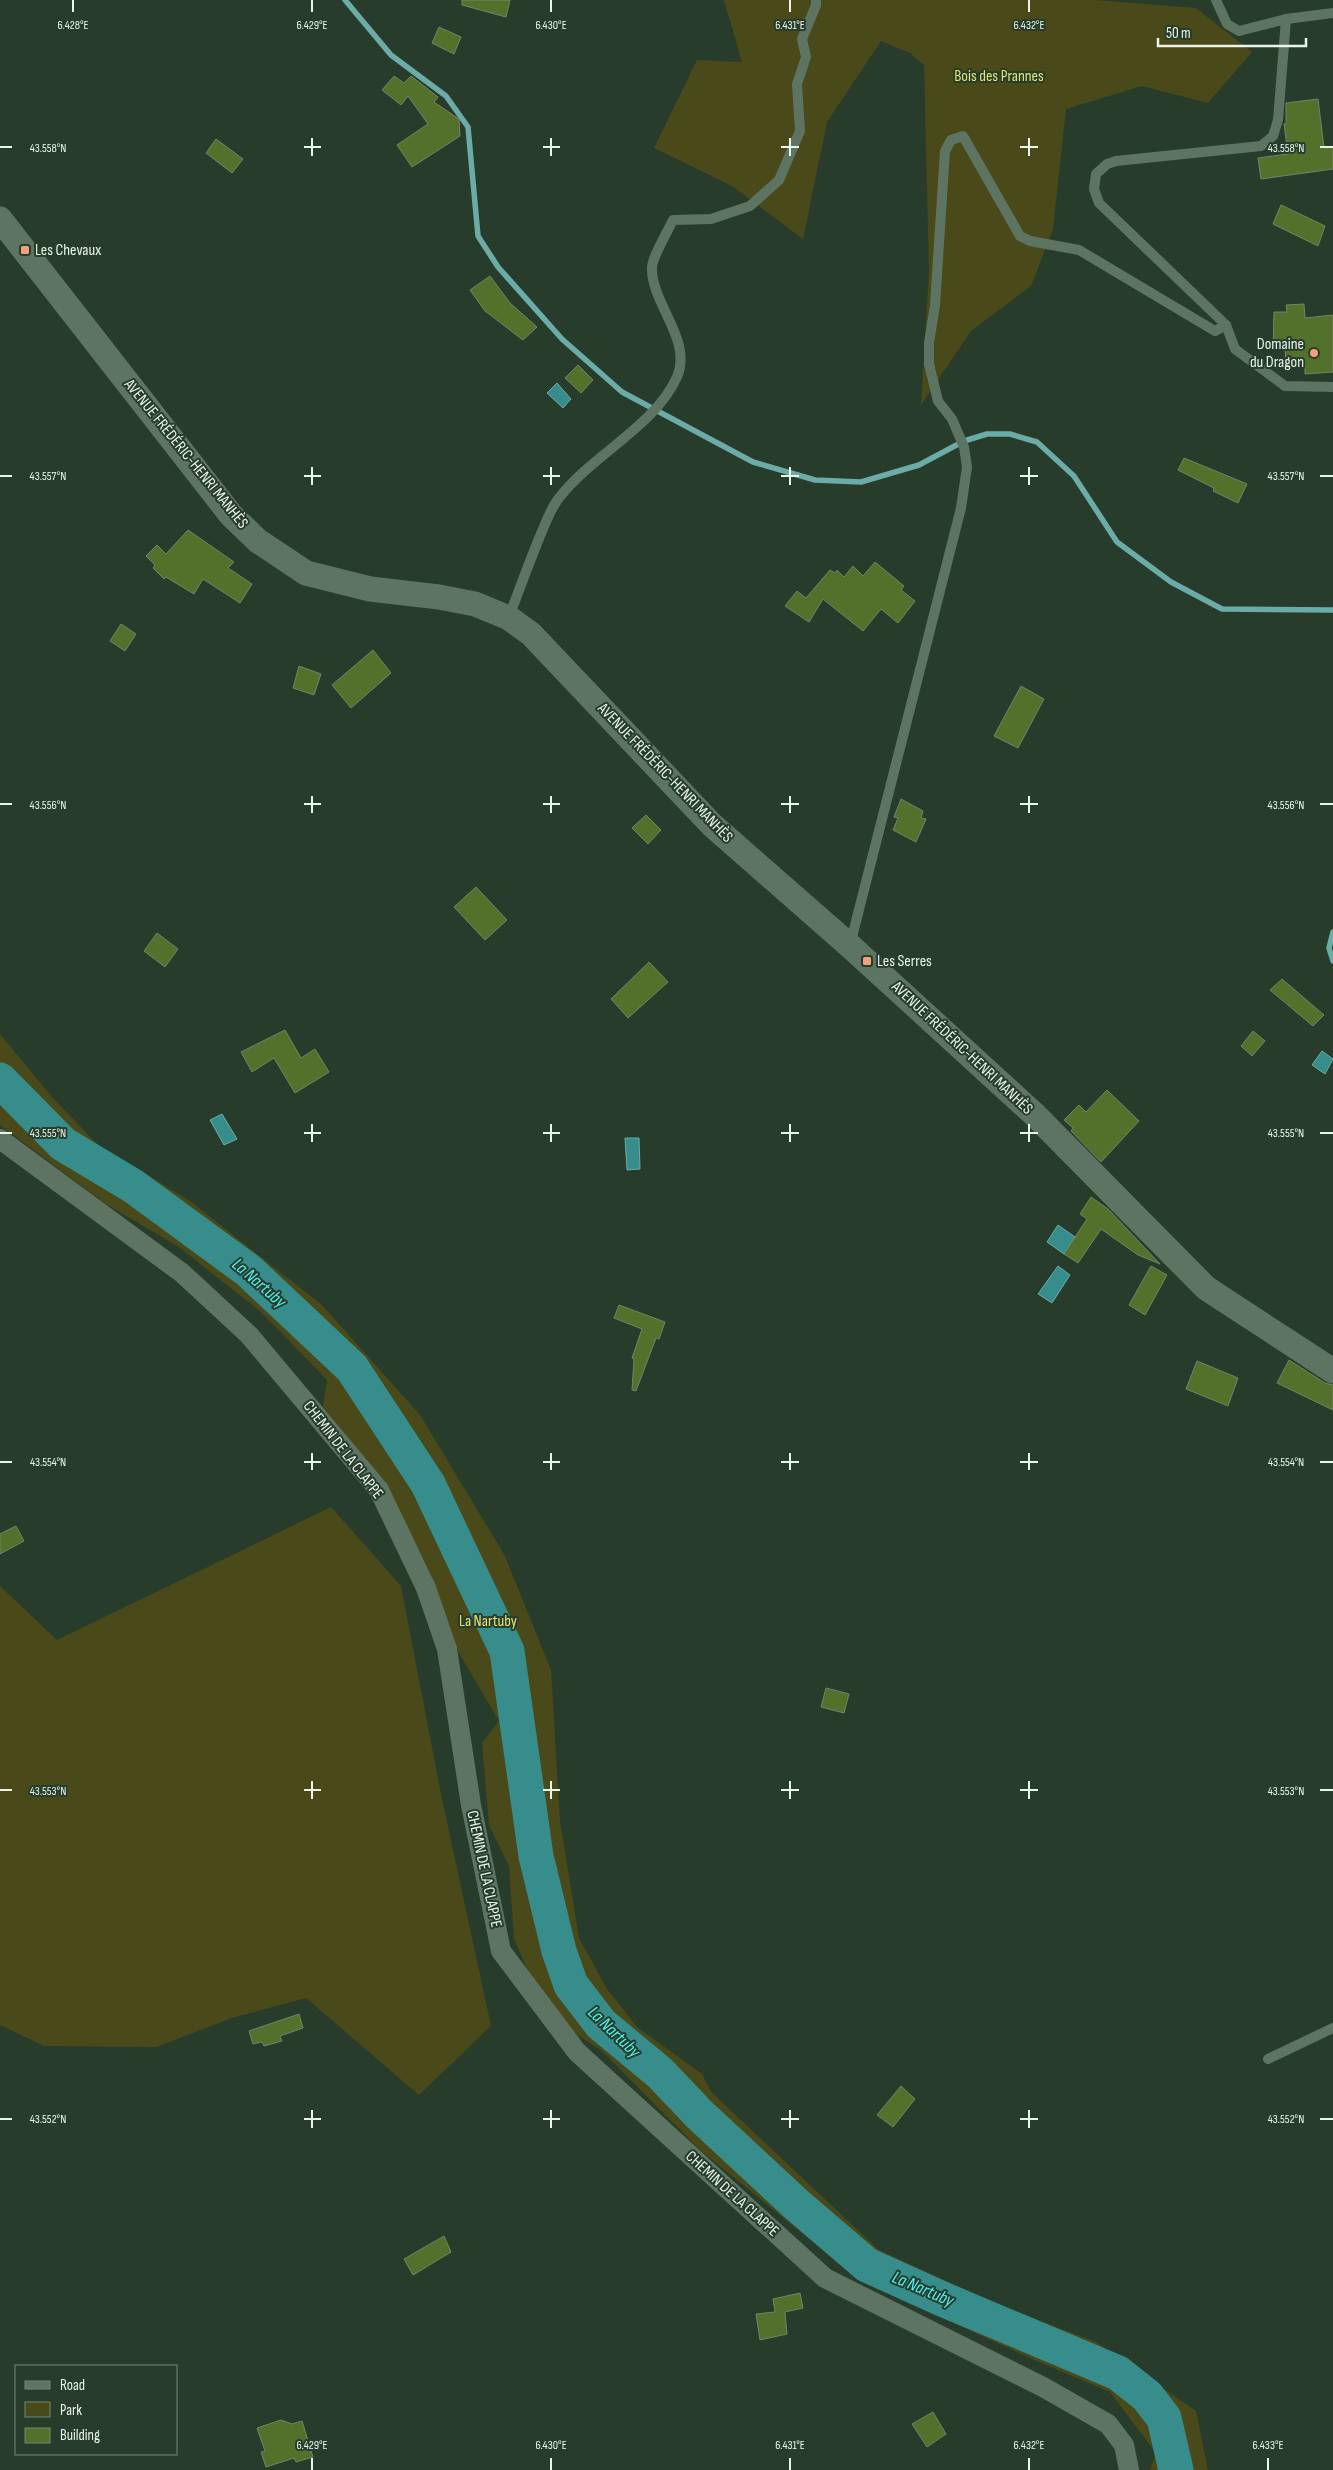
<svg xmlns="http://www.w3.org/2000/svg" width="1333" height="2470" viewBox="0 0 1333 2470" font-family="'Sofia Sans Condensed',sans-serif">
	<style>
		.green { fill: #4a4919 }
		.water { fill: #368d8b; stroke: #6caca8 }
		.lines { fill: none; stroke-linecap: round; stroke-linejoin: round }
		.stream { stroke: #6caca8; stroke-width: 5.5 }
		.river { stroke: #368d8b; stroke-width: 35 }
		.building { fill: #54712c; stroke: #76826b }
		.service { stroke: #5e7462; stroke-width: 10 }
		.minor { stroke: #5e7462; stroke-width: 20 }
		.tertiary { stroke: #5e7462; stroke-width: 25 }
		.ticks { fill: none; stroke: #e9f5eb; stroke-width: 2 }
		.poi-dot { fill: #f2a07f; stroke: #283c2c; stroke-width: 2 }
		.labels { text-anchor: middle; dominant-baseline: central; stroke-width: 4; stroke-linejoin: round; paint-order: stroke }
		.park-label { font-size: 16px; fill: #e5e375; stroke: #283c2c }
		.poi-label { font-size: 16px; fill: #e9f5eb; stroke: #283c2c; text-anchor: start }
		.street-label { font-size: 16px; fill: #e9f5eb; stroke: #283c2c }
		.water-label { font-size: 18px; font-style: italic; fill: #4ef2f0; stroke: #283c2c }
		.ticks-label { font-size: 12px; text-anchor: middle; fill: #e9f5eb; stroke: #283c2c; stroke-width: 4; stroke-linejoin: round; paint-order: stroke }
	</style>
	<rect width="100%" height="100%" fill="#283c2c"/>
	<g class="green">
		<path d="M724,0H1095L1196,8L1252,52L1208,103L1142,86L1066,109L1053,229L1031,286L971,331L921,405L929,272L924,65L910,53L881,41L827,122L803,239L732,186L654,148L697,60L742,62Z"/>
		<path d="M0,1034L52,1097L97,1144L190,1201L322,1305L420,1415L504,1554L551,1670L560,1821L579,1938L607,1989L637,2027L702,2074L711,2092L879,2250L998,2305L1096,2342L1196,2411L1208,2470H1150L1156,2453L1110,2392L1030,2358L860,2280L700,2150L602,2051L567,2028L537,1991L514,1939L509,1866L489,1825L482,1743L499,1721L452,1641L430,1572L384,1483L323,1407L327,1380L261,1312L179,1247L106,1204L0,1125Z"/>
		<path d="M331,1507L401,1586L441,1794L491,2026L419,2095L306,1998L232,2018L156,2047L44,2046L0,2025V1586L57,1640Z"/>
	</g>
	<g class="water">
		<path d="M557,383L571,399L563,408L547,393Z"/>
		<path d="M1322,1051L1333,1059L1325,1074L1312,1065Z"/>
		<path d="M222,1114L237,1139L224,1145L210,1120Z"/>
		<path d="M625,1138H639L640,1169L627,1170Z"/>
		<path d="M1058,1225L1075,1237L1064,1254L1047,1242Z"/>
		<path d="M1058,1266L1070,1275L1052,1303L1038,1294Z"/>
	</g>
	<g class="lines">
		<g class="stream">
			<path d="M345,0L391,55L446,96L468,127L478,236L498,267L562,339L622,392L753,462L815,480L861,482L919,465L964,441L987,434H1010L1037,442L1074,476L1117,542L1171,582L1222,609L1333,610"/>
			<path d="M1333,932L1329,948L1333,961"/>
		</g>
		<path class="river" d="M0,1080L63,1144L133,1186L249,1271L352,1368L428,1484L507,1651L536,1856L559,1951L571,1985L601,2024L660,2073L700,2115L797,2205L867,2265L940,2298L1118,2373L1147,2396L1164,2418L1176,2470"/>
	</g>
	<g class="building">
		<path d="M462,0H510L506,17L462,5Z"/>
		<path d="M439,27L461,37L454,54L432,43Z"/>
		<path d="M394,76L404,83L411,76L438,97L434,102L459,119L460,136L412,167L397,145L428,124L408,96L401,105L382,90Z"/>
		<path d="M1318,99L1324,148L1333,147V169L1261,179L1258,158L1288,154L1284,124H1286V103Z"/>
		<path d="M216,139L243,159L232,173L206,153Z"/>
		<path d="M1281,205L1325,226L1318,246L1273,224Z"/>
		<path d="M490,276L510,303L537,327L523,340L485,311L470,290Z"/>
		<path d="M1304,304L1305,318L1333,315V372L1305,374V365L1286,366L1285,348L1273,349L1274,312H1287L1286,305Z"/>
		<path d="M578,365L593,380L581,393L565,378Z"/>
		<path d="M1184,458L1247,484L1238,503L1213,491L1214,488L1178,470Z"/>
		<path d="M188,530L234,562L228,568L252,584L240,603L203,579L194,594L166,577L164,579L153,568L155,565L146,556L157,545L166,554Z"/>
		<path d="M875,562L904,586L901,590L915,601L898,623L881,609L863,631L823,599L809,622L785,606L797,591L806,598L830,570L835,573L837,570L844,577L853,566L863,576Z"/>
		<path d="M121,624L136,634L125,651L110,641Z"/>
		<path d="M373,650L391,673L351,708L332,685Z"/>
		<path d="M299,666L321,674L314,695L293,688Z"/>
		<path d="M1021,686L1044,699L1018,748L994,736Z"/>
		<path d="M901,799L923,811L921,818L926,819L916,842L893,830L898,818L894,817Z"/>
		<path d="M646,815L661,830L648,844L632,828Z"/>
		<path d="M476,887L507,920L485,940L454,907Z"/>
		<path d="M157,933L178,949L165,967L144,951Z"/>
		<path d="M649,962L668,982L628,1018L611,999Z"/>
		<path d="M1282,979L1324,1015L1313,1026L1270,990Z"/>
		<path d="M285,1030L301,1058L315,1049L329,1072L295,1093L274,1058L252,1072L241,1052Z"/>
		<path d="M1253,1031L1265,1041L1252,1056L1241,1046Z"/>
		<path d="M1107,1090L1139,1121L1101,1162L1071,1131L1073,1128L1064,1120L1079,1105L1086,1112Z"/>
		<path d="M1091,1197L1108,1209L1160,1264L1138,1255L1101,1229L1078,1263L1064,1254L1087,1219L1080,1214Z"/>
		<path d="M1151,1266L1167,1275L1145,1315L1129,1305Z"/>
		<path d="M619,1305L665,1322L659,1339L656,1338L636,1391L632,1390L634,1359L632,1358L642,1329L614,1318Z"/>
		<path d="M1289,1360L1325,1383L1333,1385V1410L1277,1383Z"/>
		<path d="M1197,1361L1238,1378L1228,1406L1186,1389Z"/>
		<path d="M16,1526L24,1541L0,1554V1534Z"/>
		<path d="M826,1688L849,1694L844,1713L821,1707Z"/>
		<path d="M299,2014L303,2028L280,2036L282,2041L264,2046L262,2042L253,2044L249,2031Z"/>
		<path d="M901,2086L915,2099L893,2127L877,2115Z"/>
		<path d="M444,2236L451,2252L413,2275L404,2259Z"/>
		<path d="M800,2293L803,2308L785,2312L787,2334L760,2340L756,2314L775,2312L773,2299Z"/>
		<path d="M933,2412L946,2434L927,2447L912,2424Z"/>
		<path d="M281,2420L292,2424L302,2421L313,2457L296,2462L294,2458L266,2467L261,2452L265,2451L257,2428Z"/>
	</g>
	<g class="lines">
		<g class="service">
			<path d="M1216,0L1227,24L1239,31L1286,19L1333,13"/>
			<path d="M1226,325L1235,349L1285,386L1333,387"/>
			<path d="M509,617C519,590 529,563 540,536C546,523 550,509 559,498C592,455 655,426 677,377C693,340 651,303 652,268C652,257 668,231 673,220L711,219L750,206L779,180L800,131L797,84L806,57L802,39L816,5V0"/>
			<path d="M850,945L961,508L967,467L964,447L952,419L938,401L929,364V343L935,305L945,151L951,140L963,136L1020,236L1030,241L1079,250L1215,331L1226,325L1099,203L1094,189L1096,174L1107,164L1116,161L1261,146L1273,136L1278,120L1286,19"/>
			<path d="M1268,2059L1333,2028"/>
		</g>
		<path class="minor" d="M0,1139L182,1273L249,1335L379,1490L426,1588L447,1649L471,1805L501,1951L577,2052L825,2278L1043,2387L1108,2424L1124,2445L1129,2470"/>
		<path class="tertiary" d="M0,219L231,515L258,541L306,573L370,589L439,597L475,604L509,618L531,634L712,825L850,946L1035,1115L1206,1288L1333,1371"/>
	</g>
	<path class="ticks" d="M73,0V12M312,0V12M551,0V12M790,0V12M1029,0V12M312,138V156M551,138V156M790,138V156M1029,138V156M0,147H12M304,147H321M543,147H560M781,147H799M1020,147H1038M1320,147H1333M312,467V485M551,467V485M790,467V485M1029,467V485M0,476H12M304,476H321M543,476H560M781,476H799M1020,476H1038M1320,476H1333M312,796V813M551,796V813M790,796V813M1029,796V813M0,804H12M304,804H321M543,804H560M781,804H799M1020,804H1038M1320,804H1333M312,1124V1142M551,1124V1142M790,1124V1142M1029,1124V1142M0,1133H12M304,1133H321M543,1133H560M781,1133H799M1020,1133H1038M1320,1133H1333M312,1453V1470M551,1453V1470M790,1453V1470M1029,1453V1470M0,1462H12M304,1462H321M543,1462H560M781,1462H799M1020,1462H1038M1320,1462H1333M312,1781V1799M551,1781V1799M790,1781V1799M1029,1781V1799M0,1790H12M304,1790H321M543,1790H560M781,1790H799M1020,1790H1038M1320,1790H1333M312,2110V2128M551,2110V2128M790,2110V2128M1029,2110V2128M0,2119H12M304,2119H321M543,2119H560M781,2119H799M1020,2119H1038M1320,2119H1333M312,2458V2470M551,2458V2470M790,2458V2470M1029,2458V2470M1268,2458V2470"/>
	<g class="poi-dot">
		<rect x="20" y="245" width="10" height="10" rx="2.5"/>
		<circle cx="1314" cy="353" r="5"/>
		<rect x="862" y="956" width="10" height="10" rx="2.5"/>
	</g>
	<g class="labels">
		<g class="park-label">
			<text x="999" y="76">Bois des Prannes</text>
			<text x="488" y="1621">La Nartuby</text>
		</g>
		<g class="poi-label">
			<text x="35" y="250">Les Chevaux</text>
			<text x="1304" y="344" text-anchor="end">Domaine<tspan x="1304" dy="18">du Dragon</tspan></text>
			<text x="877" y="961">Les Serres</text>
		</g>
		<g class="street-label">
			<text transform="translate(186 454) rotate(51)">AVENUE FRÉDÉRIC-HENRI MANHÈS</text>
			<text transform="translate(665 773) rotate(46)">AVENUE FRÉDÉRIC-HENRI MANHÈS</text>
			<text transform="translate(962 1048) rotate(43)">AVENUE FRÉDÉRIC-HENRI MANHÈS</text>
			<text transform="translate(343 1450) rotate(52)">CHEMIN DE LA CLAPPE</text>
			<text transform="translate(484 1869) rotate(78)">CHEMIN DE LA CLAPPE</text>
			<text transform="translate(732 2194) rotate(42)">CHEMIN DE LA CLAPPE</text>
		</g>
		<g class="water-label">
			<text transform="translate(259 1283) rotate(41)">La Nartuby</text>
			<text transform="translate(614 2032) rotate(44)">La Nartuby</text>
			<text transform="translate(923 2289) rotate(23)">La Nartuby</text>
		</g>
	</g>
	<g class="ticks-label">
		<text x="73" y="29">6.428°E</text>
		<text x="312" y="29">6.429°E</text>
		<text x="551" y="29">6.430°E</text>
		<text x="790" y="29">6.431°E</text>
		<text x="1029" y="29">6.432°E</text>
		<text x="48" y="152">43.558°N</text>
		<text x="1286" y="152">43.558°N</text>
		<text x="48" y="480">43.557°N</text>
		<text x="1286" y="480">43.557°N</text>
		<text x="48" y="809">43.556°N</text>
		<text x="1286" y="809">43.556°N</text>
		<text x="48" y="1137">43.555°N</text>
		<text x="1286" y="1137">43.555°N</text>
		<text x="48" y="1466">43.554°N</text>
		<text x="1286" y="1466">43.554°N</text>
		<text x="48" y="1795">43.553°N</text>
		<text x="1286" y="1795">43.553°N</text>
		<text x="48" y="2123">43.552°N</text>
		<text x="1286" y="2123">43.552°N</text>
		<text x="312" y="2449">6.429°E</text>
		<text x="551" y="2449">6.430°E</text>
		<text x="790" y="2449">6.431°E</text>
		<text x="1029" y="2449">6.432°E</text>
		<text x="1268" y="2449">6.433°E</text>
	</g>
	<rect x="15" y="2365" width="162" height="90" fill="#283c2c" stroke="#758678"/>
	<rect x="25" y="2381" width="25" height="8" fill="#5e7462" stroke="#758678"/>
	<text x="60" y="2390" font-size="15" fill="#e9f5eb">Road</text>
	<rect x="25" y="2402" width="25" height="15" fill="#4a4919" stroke="#758678"/>
	<text x="60" y="2415" font-size="15" fill="#e9f5eb">Park</text>
	<rect x="25" y="2428" width="25" height="15" fill="#54712c" stroke="#758678"/>
	<text x="60" y="2440" font-size="15" fill="#e9f5eb">Building</text>
	<path d="M1158 38v8h148v-8" fill="none" stroke="#e9f5eb" stroke-width="2.5"/>
	<text x="1166" y="38" font-size="15" fill="#e9f5eb" stroke="#283c2c" stroke-width="4" paint-order="stroke">50 m</text>
</svg>
